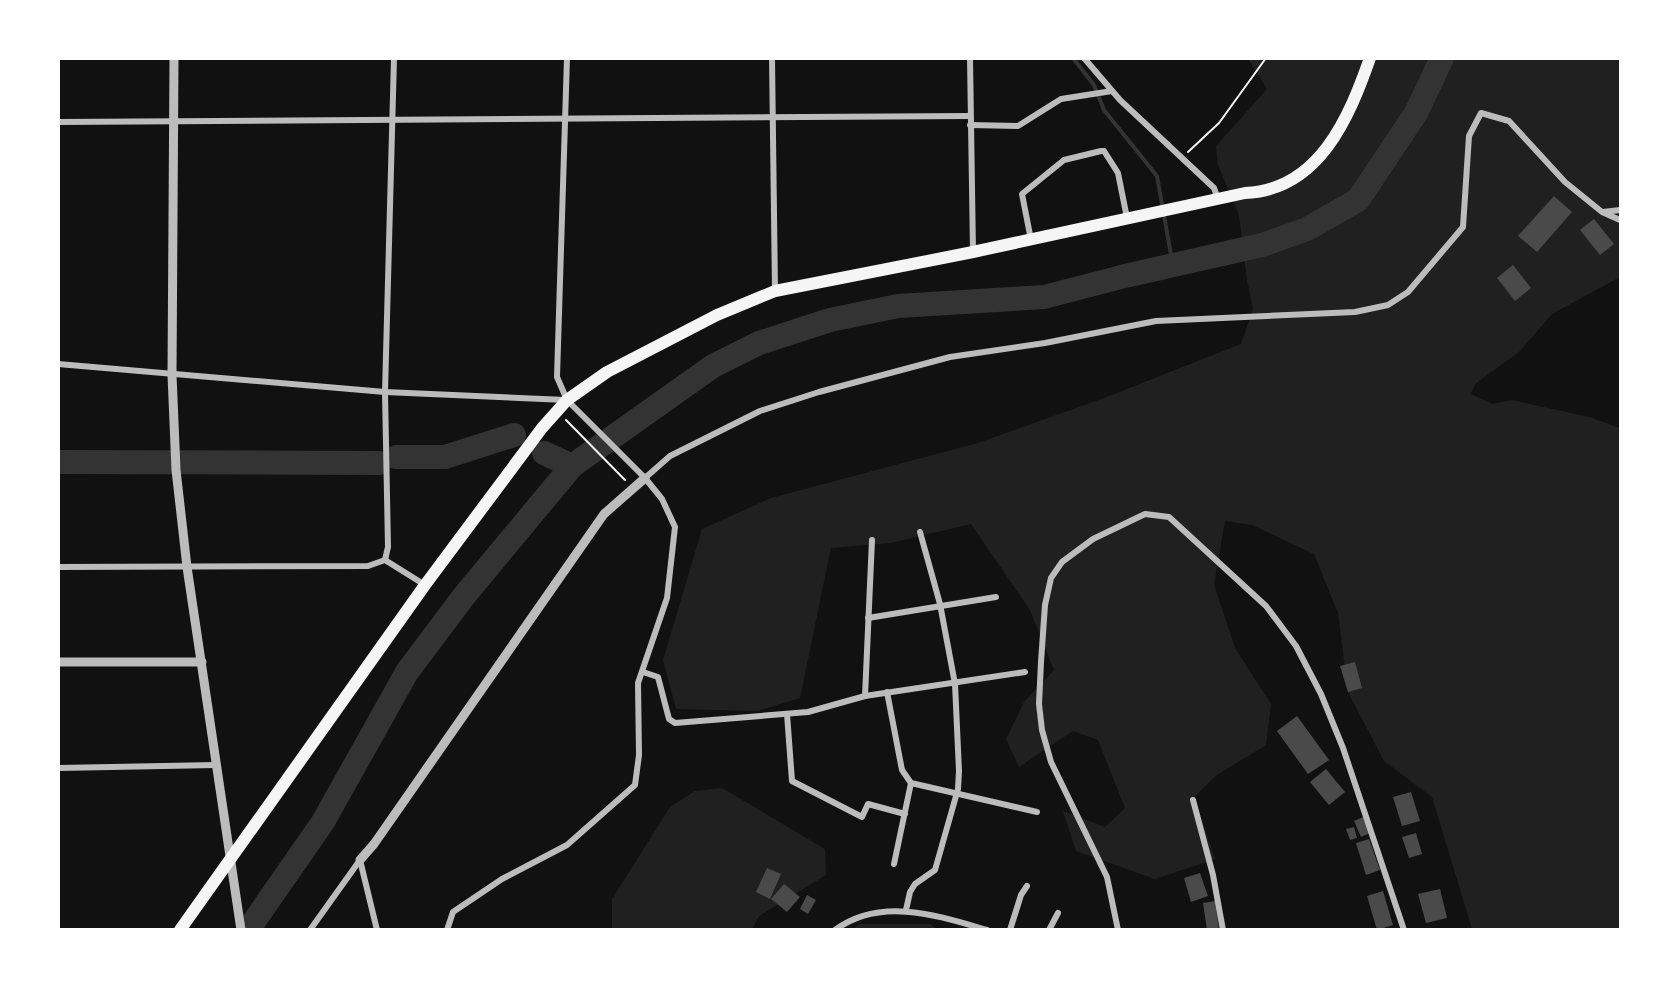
<svg xmlns="http://www.w3.org/2000/svg" width="1679" height="988" viewBox="0 0 1679 988" font-family="Montserrat,sans-serif">
	<style>
		.green { fill: #202020 }
		.lines { fill: none; stroke-linecap: round; stroke-linejoin: round }
		.stream { stroke: #333; stroke-width: 4 }
		.river { stroke: #333; stroke-width: 24 }
		.building { fill: #4a4a4a }
		.path { stroke: #f5f5f5; stroke-width: 2 }
		.minor { stroke: #bcbcbc; stroke-width: 6 }
		.tertiary { stroke: #bcbcbc; stroke-width: 9 }
		.trunk { stroke: #f5f5f5; stroke-width: 12 }
	</style>
	<rect width="100%" height="100%" fill="#111"/>
	<g class="green">
		<path d="M1248,59H1620V277L1552,314L1519,352L1475,384L1471,394L1492,404L1512,400L1589,417L1620,428V929H1472L1432,797L1384,761L1348,692L1338,613L1314,554L1252,525L1225,521L1214,585L1235,648L1271,704L1266,745L1217,775L1194,797L1215,859L1155,879L1076,851L1063,811L1105,827L1125,808L1098,740L1073,731L1019,767L1006,739L1024,702L1054,670L1030,610L971,524L891,543L831,548L800,698L758,711L676,709L663,660L702,529L771,498L978,443L1104,398L1241,344L1253,309L1247,280L1239,215L1218,165L1216,146L1267,89Z"/>
		<path d="M722,788L825,849L826,875L759,916L752,929L612,930V899L670,807L695,791Z"/>
		<path d="M860,924H930L937,929H853Z"/>
	</g>
	<g class="lines">
		<path class="stream" d="M1073,58L1094,85L1104,110L1157,176L1173,266"/>
		<g class="river">
			<path d="M544,453L572,466"/>
			<path d="M396,457H445L514,435"/>
			<path d="M58,462L379,463"/>
			<path d="M248,930L323,822L407,672L464,596L572,466L713,366L759,343L830,320L898,306L1044,297L1125,276L1262,245L1307,229L1358,200L1416,113L1442,58"/>
		</g>
	</g>
	<g class="building">
		<path d="M1554,196L1572,212L1537,252L1518,236Z"/>
		<path d="M1594,219L1614,244L1600,255L1580,230Z"/>
		<path d="M1513,265L1531,288L1515,301L1497,278Z"/>
		<path d="M1355,662L1362,688L1348,692L1340,666Z"/>
		<path d="M1297,716L1329,760L1308,774L1277,731Z"/>
		<path d="M1326,769L1345,792L1329,805L1310,782Z"/>
		<path d="M1411,792L1420,821L1402,826L1393,797Z"/>
		<path d="M1363,817L1370,833L1361,837L1354,821Z"/>
		<path d="M1354,827L1357,838L1350,840L1346,829Z"/>
		<path d="M1416,833L1422,854L1409,858L1402,837Z"/>
		<path d="M1369,839L1380,870L1366,875L1356,843Z"/>
		<path d="M767,868L781,874L770,899L756,892Z"/>
		<path d="M1200,873L1208,896L1191,902L1184,878Z"/>
		<path d="M784,884L800,897L787,912L771,899Z"/>
		<path d="M1440,889L1447,918L1426,923L1418,894Z"/>
		<path d="M1383,891L1393,925L1377,930L1367,896Z"/>
		<path d="M807,895L816,900L808,914L800,909Z"/>
		<path d="M1215,901L1219,930H1207L1203,903Z"/>
	</g>
	<g class="lines">
		<g class="path">
			<path d="M1188,152L1219,123L1266,58"/>
			<path d="M566,420L625,480"/>
		</g>
		<g class="minor">
			<path d="M772,58L775,291"/>
			<path d="M970,58L973,252"/>
			<path d="M1084,58L1120,100L1214,188L1218,199"/>
			<path d="M58,122L970,116"/>
			<path d="M970,125L1018,126L1061,99L1112,91"/>
			<path d="M1603,212L1620,210"/>
			<path d="M1031,240L1022,194L1064,160L1101,151H1104L1118,173L1127,218"/>
			<path d="M58,364L385,392L566,400"/>
			<path d="M645,478L670,456L760,411L819,392L950,357L1045,343L1156,321L1355,312L1388,305L1408,292L1463,227L1469,136L1481,113L1509,121L1565,182L1602,212L1620,220"/>
			<path d="M385,560L388,547L385,392L394,58"/>
			<path d="M58,567L368,566L385,560L425,585"/>
			<path d="M868,618L996,597"/>
			<path d="M643,672L658,677L669,719L675,723L808,712L865,696L1025,672"/>
			<path d="M887,692L902,770L911,783L1037,812"/>
			<path d="M865,696L872,540"/>
			<path d="M787,714L792,781L862,817L868,804L905,814"/>
			<path d="M58,768L216,765"/>
			<path d="M1193,800L1213,875L1223,930"/>
			<path d="M360,860L377,930"/>
			<path d="M894,864L911,783"/>
			<path d="M906,910L910,892L915,884L935,870L958,789L959,771L955,684L940,604L920,532"/>
			<path d="M310,930L360,860"/>
			<path d="M447,930L453,912L502,879L567,845L635,785L639,755L638,683L667,598L675,527L662,499L645,478L567,400L557,377L567,58"/>
			<path d="M835,930C881,896 939,916 987,930"/>
			<path d="M1010,930L1021,895L1027,886"/>
			<path d="M1049,930L1058,913"/>
			<path d="M1118,930L1107,877L1051,762L1042,730L1039,704L1041,662L1045,605L1051,578L1062,562L1093,539L1145,514L1169,517L1266,606L1296,646L1321,694L1343,748L1404,930"/>
		</g>
		<g class="tertiary">
			<path d="M174,58L172,375L176,470L187,567L241,930"/>
			<path d="M58,662H202"/>
			<path d="M360,860L374,844L604,514L645,478"/>
		</g>
		<path class="trunk" d="M180,930L425,585L542,428L567,400L607,372L717,315L775,291L973,252L1245,193C1319,190 1349,118 1370,58"/>
	</g>
	<rect width="1679" height="988" fill="none" stroke="#ffffff" stroke-width="120"/>
</svg>
